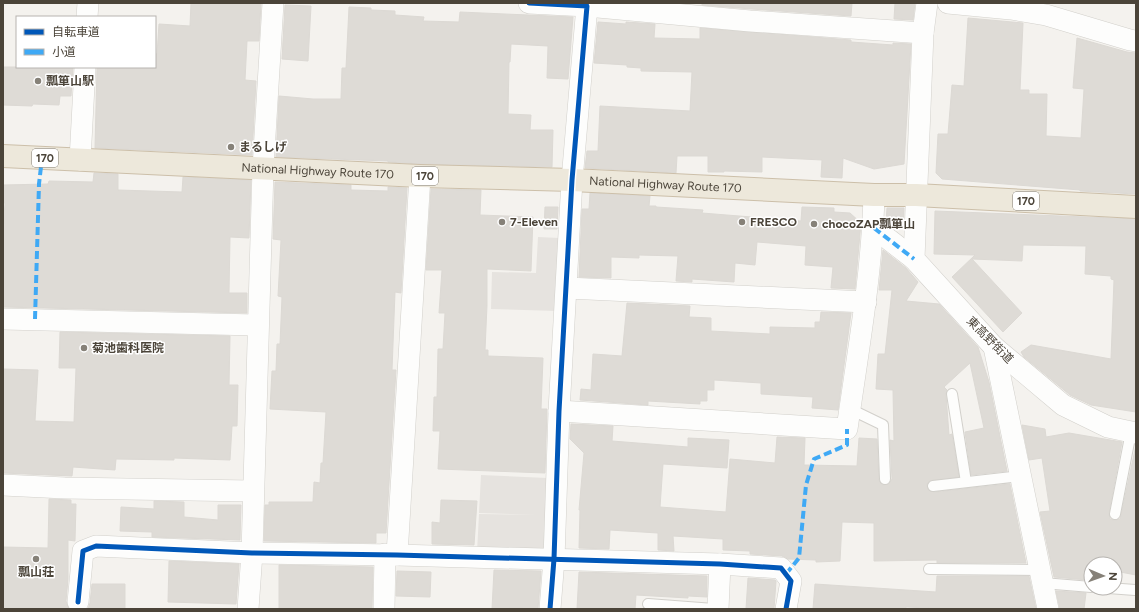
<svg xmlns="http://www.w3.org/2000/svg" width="1139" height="612" viewBox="0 0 1139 612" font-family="Figtree,'Noto Sans JP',sans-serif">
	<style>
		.parking { fill: #e6e3df }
		.building { fill: #dedbd6; stroke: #dcd9d4 }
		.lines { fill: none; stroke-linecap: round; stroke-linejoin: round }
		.lane-casing { stroke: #d2d0cb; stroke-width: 12 }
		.street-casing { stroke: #d2d0cb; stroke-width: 22 }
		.highway-casing { stroke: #ccbfa9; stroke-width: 24 }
		.lane { stroke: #fdfdfc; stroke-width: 10 }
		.street { stroke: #fdfdfc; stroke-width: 21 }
		.highway { stroke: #ede8db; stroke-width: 22 }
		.quiet { stroke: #3fa9f5; stroke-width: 4; stroke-dasharray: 8 4; stroke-linecap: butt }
		.cycleway-casing { stroke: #fff; stroke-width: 8 }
		.cycleway { stroke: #0057b8; stroke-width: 5 }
		.poi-dot { fill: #868178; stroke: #fff; stroke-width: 1.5 }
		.labels { text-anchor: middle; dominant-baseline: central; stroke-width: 3; stroke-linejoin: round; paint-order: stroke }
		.shield { fill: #fff; stroke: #817c74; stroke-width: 1 }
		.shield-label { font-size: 11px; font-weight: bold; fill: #4b4439 }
		.poi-label { font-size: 12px; font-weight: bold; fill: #4b4439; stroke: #fff; text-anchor: start }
		.street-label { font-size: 12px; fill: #4b4439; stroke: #fff }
	</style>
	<rect width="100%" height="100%" fill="#f4f2ee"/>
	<g class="parking">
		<path d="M538,237L559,238L557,311L491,309L492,272L536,273Z"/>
		<path d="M481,475L547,478L544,554L477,552L479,514L536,515L479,513Z"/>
	</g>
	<g class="building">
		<path d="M191,3H261L259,41H247L245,80L256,81L252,155L95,148L97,67H155V54H157L159,24L190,26Z"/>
		<path d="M702,3H852L851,16L751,9L702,5Z"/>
		<path d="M895,3H915L913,20L894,19Z"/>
		<path d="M285,5L311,6L308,61L282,59Z"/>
		<path d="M349,7L371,8V10L395,11V15L424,17L423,21L459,22L460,12L573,17L568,79L547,78L548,46L511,44L510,62H509L508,114L531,115L530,130H553L552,167L420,164L388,162V161L276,157L279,96L313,99H341L342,68H346Z"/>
		<path d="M968,18L1023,23L1020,90H1029V94H1047L1046,136L1081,138L1084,89L1073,88L1077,38L1127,52L1136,53V194L1080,191V190L942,179L936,173L938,134H948L952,85L964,86Z"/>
		<path d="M598,22L626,24V22L655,24L654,38L700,39V28L851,40V42L893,45V43L911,44L904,164L874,169L843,158L842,178L821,177L822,160L762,157V172L724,171V172H708V156H677L676,173L585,168L587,151H598L600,106L690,111L692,72L641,71V68L627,67V65L594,63Z"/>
		<path d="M3,67H73L71,96H60L59,105L33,104L32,106L3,105Z"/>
		<path d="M94,173L118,174V190L182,192L183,177L251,180L249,238L230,237L229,293H247V313L3,307V231L5,203H3V185L48,184L49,181L93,182Z"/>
		<path d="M275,182L351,185V190L388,191V187L407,188L401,293L395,292L392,370H396L386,533H376V543L264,541L265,505H269V502H313L314,482L320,483L321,463H323L326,412L270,409L272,371H276L277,344H280L282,297L278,296L281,240L273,239Z"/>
		<path d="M431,189L481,190L480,215L533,217L531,271L487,269V305L485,350H488V356L543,358L541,409H547L545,473L438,469L440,431H433L434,397H437L438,349H443L445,313H439L442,270H426Z"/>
		<path d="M590,193L650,196L649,206H656V207L703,210L702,213L801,221L802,207L834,208V212L850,213L861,223L855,289L831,288L833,267L805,265L806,246L757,242L755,265L735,263L734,282L692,279V282L676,281L678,256L639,255V258L611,257V278L579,277L582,209H589Z"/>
		<path d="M545,207H558L557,229H544Z"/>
		<path d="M887,208H904L903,227H892L886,222Z"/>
		<path d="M935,211L1136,219V412L1091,405L1070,395L1024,357L1021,352L1031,345L1111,359L1114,280L1111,279V276L1085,274L1086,246L1023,245L1022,261L972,259L1022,313L1003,332L952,277L975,255L934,254Z"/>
		<path d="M883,250L906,268L918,282L906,301L939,304L978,347L989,382L1007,471L971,475L965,432L984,428L970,363L944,387L947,390L946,395L949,435L952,434L959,477L929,481L927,484L928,490L934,492L1010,484L1026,563H937V560L874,561V523L842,522L840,561L816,562V560L788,559L782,556L750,554V551L723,550V539L673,536L674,551L658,550V533L610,530L609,549L579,548L580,510H579L584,453L570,439L571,424L613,426L612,441L688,447V438L729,440L727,468L663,464L660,507L726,512L730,459L775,463L777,437L805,438L804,465L857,466L859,438L877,439L879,480L882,485L889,484L892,479L890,440L894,441L893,390L876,389L878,354H885L892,290H879Z"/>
		<path d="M627,303L690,306L689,317L711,318V331L770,334V327L815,328V322H820L821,312L851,313L838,410L812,408L813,397L761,394V383L714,380V390H707V401H700V404L648,401V405L580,400L581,389L591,390L593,354L622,356Z"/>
		<path d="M60,332L230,336L229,385H238L237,426H232L230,460L174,458V460L116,459L115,470L73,467L72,476L3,473V369L38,370L35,421L74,422L76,368H59Z"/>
		<path d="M1022,425L1045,429L1046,437L1069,433L1122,442L1109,513L1110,519L1114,520L1120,519L1121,515L1136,445V575L1115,571V564H1091V569L1088,568L1087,580L1054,577L1040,512L1050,511L1042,458L1029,460Z"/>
		<path d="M49,499L71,500V504H76L75,541L68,540V579L66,601L69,609H3V547L48,548Z"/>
		<path d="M441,500L477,501L474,545L432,544V522L440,523Z"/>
		<path d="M154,501L184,502V517L218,520V505H241L240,540L152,537V532L120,531L121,507L154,509Z"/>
		<path d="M169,561L239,564L236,604L168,602Z"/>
		<path d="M279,565L373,567L372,609H279Z"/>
		<path d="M494,570L541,571L538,609L509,608V609H492Z"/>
		<path d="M397,571L431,572L430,597L396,596Z"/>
		<path d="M579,572L707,576V597L688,596V598L636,595L635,609H577Z"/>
		<path d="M937,576H1029L1036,609H951L906,607V609H813L815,584L936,592Z"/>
		<path d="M748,578L775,580L776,581L774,609H746Z"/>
		<path d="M92,584H125V609H88L90,603Z"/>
		<path d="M1056,591L1086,593L1084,609H1060Z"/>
	</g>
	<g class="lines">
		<defs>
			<g id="lane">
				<path d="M952,394L966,482"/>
				<path d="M850,409L883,425L885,479"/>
				<path d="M933,486L1021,476"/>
				<path d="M1115,514L1131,432"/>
				<path d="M929,569L1040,570"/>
				<path d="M1043,583L1091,587"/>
				<path d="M1108,588L1135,590"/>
				<path d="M648,604L714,609"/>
			</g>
			<g id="street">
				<path d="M529,3L587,6L572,180L559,411L554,559L550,609"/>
				<path d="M587,3V6L750,21L923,33"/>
				<path d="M927,3L923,33L914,259L994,347L1063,405L1108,427L1136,433"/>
				<path d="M948,3L1011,9L1046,15L1130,40L1136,41"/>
				<path d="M87,17L88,3"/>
				<path d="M80,160L85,67"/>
				<path d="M874,228L914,259"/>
				<path d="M567,288L866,302"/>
				<path d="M3,319L257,325"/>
				<path d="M994,347L1048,609"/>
				<path d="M559,411L847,429C858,351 872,274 874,195"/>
				<path d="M3,485L65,488L252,491"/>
				<path d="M397,555L420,176"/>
				<path d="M78,602L83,551L96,546L252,553L397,555L720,564L781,568L791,581L786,609"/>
				<path d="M248,609L252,553L263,168L273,3"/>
				<path d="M384,609L385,554"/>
				<path d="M718,609L720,564"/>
			</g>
			<g id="highway">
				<path id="s1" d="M3,156L420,176L572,180L874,195H916L1136,207"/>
			</g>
		</defs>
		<use href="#lane" class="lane-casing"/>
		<use href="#street" class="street-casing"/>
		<use href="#highway" class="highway-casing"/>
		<use href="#lane" class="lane"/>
		<use href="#street" class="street"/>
		<use href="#highway" class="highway"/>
		<g class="quiet">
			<path d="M874,228L914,259"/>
			<path d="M35,319L39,184L42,158"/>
			<path d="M786,574L799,558L806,485L814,459L847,445V429"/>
		</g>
		<defs>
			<g id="cycleway">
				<path d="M529,3L587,6L572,180L559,411L554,559L550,609"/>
				<path d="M78,602L83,551L96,546L252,553L397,555L720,564L781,568L791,581L786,609"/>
			</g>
		</defs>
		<use href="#cycleway" class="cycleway-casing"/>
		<use href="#cycleway" class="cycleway"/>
	</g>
	<g class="poi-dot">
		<circle cx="38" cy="81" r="4"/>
		<circle cx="231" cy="147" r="4"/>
		<circle cx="502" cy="222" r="4"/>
		<circle cx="742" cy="222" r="4"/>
		<circle cx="814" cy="224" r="4"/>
		<circle cx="84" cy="348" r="4"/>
		<circle cx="36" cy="559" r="4"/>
	</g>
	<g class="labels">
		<g class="shield">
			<rect x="32" y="149" width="26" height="18" rx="3"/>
			<rect x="412" y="167" width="26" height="18" rx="3"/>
			<rect x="1013" y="192" width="26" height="18" rx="3"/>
		</g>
		<g class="shield-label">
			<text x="45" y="158">170</text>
			<text x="425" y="176">170</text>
			<text x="1026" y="201">170</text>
		</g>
		<g class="poi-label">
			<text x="46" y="81">瓢箪山駅</text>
			<text x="239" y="147">まるしげ</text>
			<text x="510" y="222">7-Eleven</text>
			<text x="750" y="222">FRESCO</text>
			<text x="822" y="224">chocoZAP瓢箪山</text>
			<text x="92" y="348">菊池歯科医院</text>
			<text x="36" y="572" text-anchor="middle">瓢山荘</text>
		</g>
		<g class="street-label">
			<text stroke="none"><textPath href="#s1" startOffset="315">National Highway Route 170</textPath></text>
			<text stroke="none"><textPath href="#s1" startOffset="663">National Highway Route 170</textPath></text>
			<text transform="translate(990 340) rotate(45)">東高野街道</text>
		</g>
	</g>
	<rect width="1139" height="612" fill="none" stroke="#4b4439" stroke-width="8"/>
	<rect x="16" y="16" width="140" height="52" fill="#ffffff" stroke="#b7b4b0"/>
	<rect x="24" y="29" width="20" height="6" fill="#0057b8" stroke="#b7b4b0"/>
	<text x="52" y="36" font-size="12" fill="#4b4439">自転車道</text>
	<rect x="24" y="49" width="20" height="6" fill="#3fa9f5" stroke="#b7b4b0"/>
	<text x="52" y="56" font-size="12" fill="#4b4439">小道</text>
	<g transform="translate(1103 576) rotate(92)"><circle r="19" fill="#ffffff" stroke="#b7b4b0"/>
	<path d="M0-3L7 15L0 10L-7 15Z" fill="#868178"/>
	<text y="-6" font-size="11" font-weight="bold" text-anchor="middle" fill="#4b4439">N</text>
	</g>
</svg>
